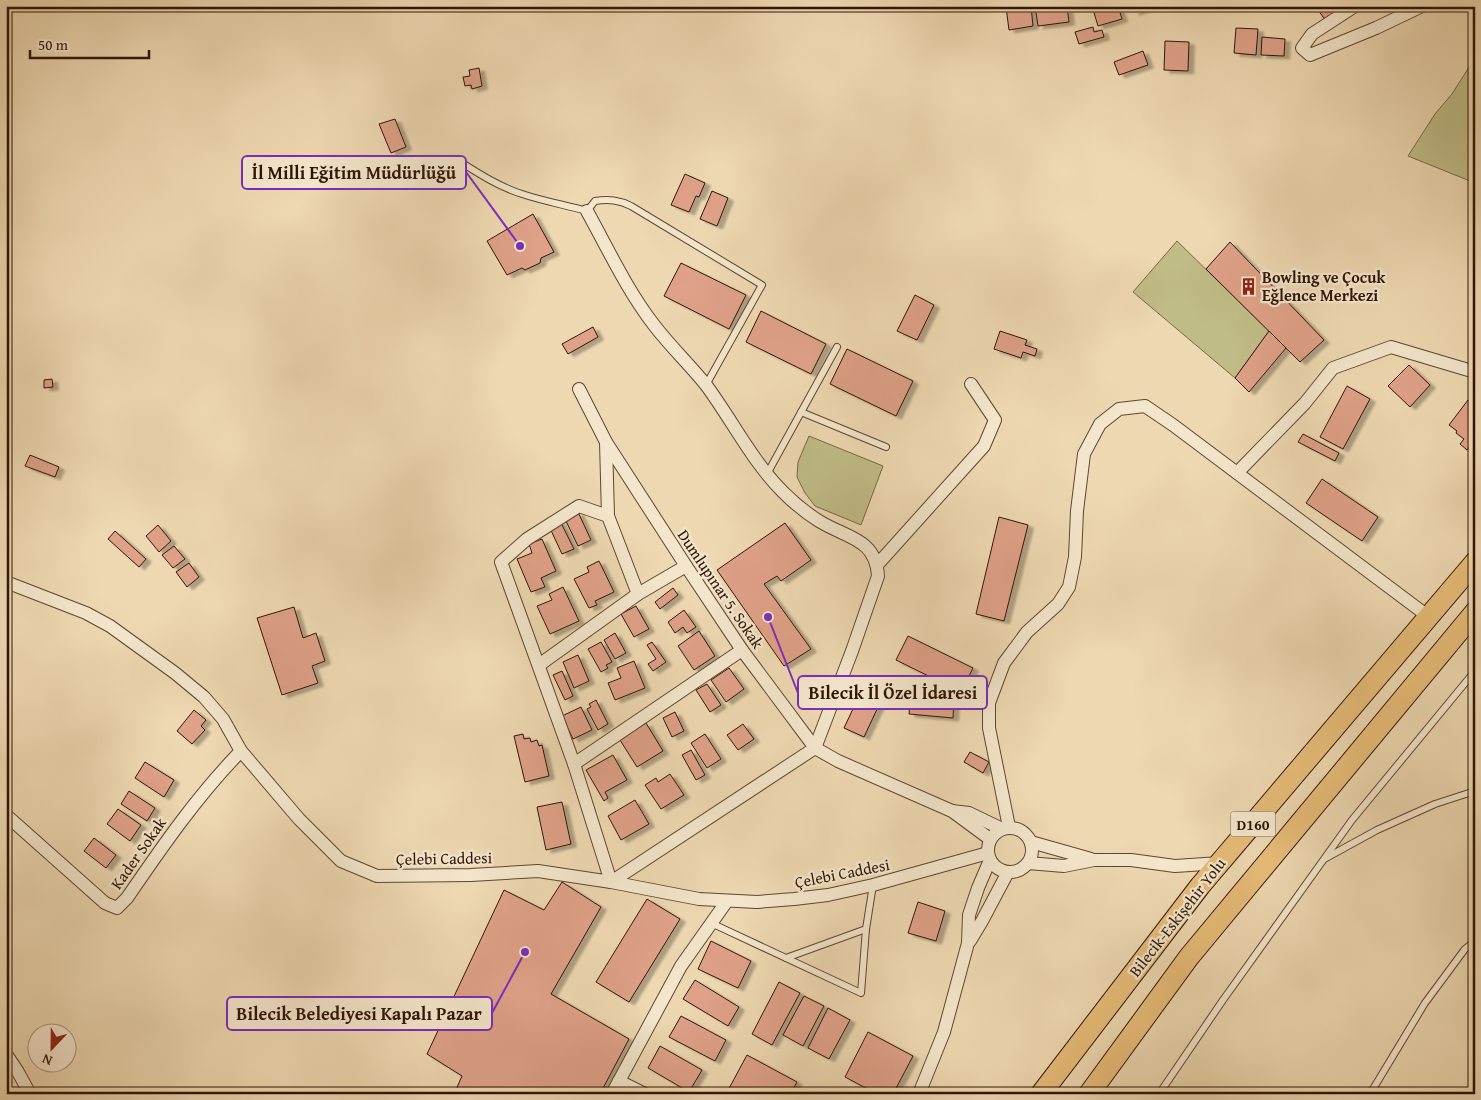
<svg xmlns="http://www.w3.org/2000/svg" width="1481" height="1100" viewBox="0 0 1481 1100" font-family="'Gentium Book Plus',serif">
	<style>
		.park { fill: #c0bc87; stroke: #776846 }
		.building { fill: #dfa188; stroke: #2e1506; filter: url(#shadow) }
		.lines { fill: none; stroke-linecap: round; stroke-linejoin: round }
		.lane-casing { stroke: #5e4631; stroke-width: 8 }
		.street-casing { stroke: #5e4631; stroke-width: 14 }
		.primary-casing { stroke: #2e1506; stroke-width: 22 }
		.lane { stroke: #f4e6cc; stroke-width: 6 }
		.street { stroke: #f4e6cc; stroke-width: 12 }
		.primary { stroke: #e7bc78; stroke-width: 20 }
		.labels { text-anchor: middle; dominant-baseline: central; stroke-width: 4.5; stroke-linejoin: round; paint-order: stroke }
		.shield { fill: #f4e6cc; stroke: #695441; stroke-width: 1 }
		.shield-label { font-size: 15px; font-weight: bold; fill: #2e1506 }
		.poi-label { font-size: 16px; font-weight: bold; fill: #2e1506; stroke: #f4e6cc; text-anchor: start }
		.street-label { font-size: 16px; fill: #2e1506; stroke: #f4e6cc }
		.leader { fill: none; stroke: #7b2cbf; stroke-width: 2 }
		.callout-dot { fill: #7b2cbf; stroke: #f4e6cc; stroke-width: 2 }
		.callout { fill: #f4e6cc; stroke: #7b2cbf; stroke-width: 2 }
		.callout-label { font-size: 18px; text-anchor: middle; font-weight: bold; fill: #2e1506 }
	</style>
	<defs>
		<filter id="shadow"><feDropShadow dx="5.5" dy="3" stdDeviation="1" flood-color="#0004"/></filter>
	</defs>
	<rect width="100%" height="100%" fill="#eed8b1"/>
	<filter id="stains"><feTurbulence type="fractalNoise" baseFrequency=".004" numOctaves="4"/><feColorMatrix values="0 0 0 0 .2 0 0 0 0 .09 0 0 0 0 .02 0 0 0 .5 -.17"/></filter>
	<radialGradient id="worn" r=".72"><stop offset=".6" stop-color="#630" stop-opacity="0"/><stop offset="1" stop-color="#630" stop-opacity=".3"/></radialGradient>
	<g class="park">
		<path d="M1475,63V183L1408,156L1435,114L1452,94L1471,64Z"/>
		<path d="M1177,241L1269,331L1235,378L1133,292Z"/>
		<path d="M809,436L883,466L861,525L815,506L805,493L797,477L798,462Z"/>
	</g>
	<g class="building">
		<path d="M1031,6L1033,26L1009,30L1006,7Z"/>
		<path d="M1035,6H1067L1069,22L1038,26Z"/>
		<path d="M1092,6H1118L1122,19L1098,26Z"/>
		<path d="M1133,6H1155L1134,12Z"/>
		<path d="M1315,6H1349L1326,21Z"/>
		<path d="M1093,27L1094,32L1102,30L1104,37L1079,44L1075,32Z"/>
		<path d="M1236,28L1258,29L1256,55L1234,53Z"/>
		<path d="M1262,37L1285,39L1284,56L1261,55Z"/>
		<path d="M1165,41L1189,42L1188,71L1164,70Z"/>
		<path d="M1143,51L1148,65L1119,75L1114,62Z"/>
		<path d="M479,68L482,86L472,89L471,85L465,86L463,77L470,76L469,70Z"/>
		<path d="M395,119L406,147L391,153L379,124Z"/>
		<path d="M685,174L705,183L699,197L696,196L689,212L671,205Z"/>
		<path d="M712,191L728,198L717,226L700,219Z"/>
		<path d="M533,214L554,252L541,258L540,263L525,270L522,268L507,275L487,241Z"/>
		<path d="M1230,242L1324,340L1300,362L1206,269Z"/>
		<path d="M681,263L746,295L729,329L664,296Z"/>
		<path d="M915,295L934,305L917,340L897,331Z"/>
		<path d="M761,311L826,344L811,374L746,342Z"/>
		<path d="M593,327L598,337L568,354L562,344Z"/>
		<path d="M1000,331L1027,340L1025,345L1037,349L1035,356L1023,352L1021,358L994,349Z"/>
		<path d="M1269,331L1286,348L1249,392L1235,378Z"/>
		<path d="M847,349L913,381L896,416L830,384Z"/>
		<path d="M1409,365L1430,385L1410,407L1388,386Z"/>
		<path d="M52,379L53,387L44,388V380Z"/>
		<path d="M1347,386L1370,399L1343,449L1320,437Z"/>
		<path d="M1468,400L1475,405V440L1467,450L1460,444L1464,439L1456,433L1457,431L1449,425Z"/>
		<path d="M1303,434L1339,453L1335,461L1298,442Z"/>
		<path d="M30,455L59,467L55,477L25,466Z"/>
		<path d="M1322,479L1378,517L1362,541L1306,503Z"/>
		<path d="M578,512L591,540L578,546L565,519Z"/>
		<path d="M999,517L1028,525L1004,621L976,614Z"/>
		<path d="M560,521L574,549L562,554L549,526Z"/>
		<path d="M785,523L811,560L781,581L777,576L764,584L811,649L784,666L717,570Z"/>
		<path d="M158,525L171,541L159,552L146,536Z"/>
		<path d="M115,531L146,559L139,567L108,539Z"/>
		<path d="M542,539L556,571L541,578L545,587L531,592L517,559L532,553L529,544Z"/>
		<path d="M174,546L185,559L173,568L162,555Z"/>
		<path d="M599,561L614,592L595,601L597,605L589,608L574,579L589,572L587,567Z"/>
		<path d="M189,563L199,577L187,587L176,572Z"/>
		<path d="M563,587L579,621L550,634L537,606L552,600L549,594Z"/>
		<path d="M673,588L678,595L660,609L655,602Z"/>
		<path d="M636,606L649,629L634,637L621,614Z"/>
		<path d="M294,607L303,638L316,633L325,661L312,666L318,683L282,695L257,618Z"/>
		<path d="M684,610L696,627L687,633L683,627L675,633L668,622Z"/>
		<path d="M699,631L715,656L694,670L678,646Z"/>
		<path d="M615,633L626,653L615,659L604,640Z"/>
		<path d="M908,636L973,668L961,692L896,660Z"/>
		<path d="M601,642L612,662L606,665L608,668L601,672L588,649Z"/>
		<path d="M652,642L666,662L653,671L648,664L656,659L647,645Z"/>
		<path d="M578,655L589,681L574,688L563,662Z"/>
		<path d="M634,661L645,688L615,700L608,683L621,678L617,668Z"/>
		<path d="M729,668L744,689L726,702L711,680Z"/>
		<path d="M562,671L573,696L565,700L553,675Z"/>
		<path d="M866,681L886,690L864,737L844,728Z"/>
		<path d="M707,684L721,705L710,712L696,690Z"/>
		<path d="M911,694L954,698L953,718L909,714Z"/>
		<path d="M596,700L608,724L598,730L587,709L591,707L589,704Z"/>
		<path d="M581,707L592,730L573,739L562,716Z"/>
		<path d="M194,710L206,720L201,726L205,730L192,744L177,731Z"/>
		<path d="M675,712L684,731L672,737L663,718Z"/>
		<path d="M646,723L663,751L637,767L620,740Z"/>
		<path d="M743,724L754,739L738,750L727,735Z"/>
		<path d="M523,734L524,739L530,738L531,742L537,740L539,746L542,745L549,776L525,782L514,736Z"/>
		<path d="M705,734L721,759L707,768L691,743Z"/>
		<path d="M691,750L705,775L696,780L682,755Z"/>
		<path d="M970,752L989,762L983,773L964,762Z"/>
		<path d="M613,755L627,780L605,792L608,798L604,801L586,770Z"/>
		<path d="M145,762L174,780L164,797L135,778Z"/>
		<path d="M670,774L684,795L661,809L645,785L656,778L658,782Z"/>
		<path d="M129,791L155,808L147,821L121,804Z"/>
		<path d="M635,800L649,824L621,840L608,816Z"/>
		<path d="M562,802L571,844L546,850L537,807Z"/>
		<path d="M118,809L141,825L130,841L107,824Z"/>
		<path d="M94,838L116,855L106,868L84,851Z"/>
		<path d="M562,882L601,907L551,994L629,1039L600,1094H454L462,1076L427,1054L504,890L544,910Z"/>
		<path d="M647,899L680,919L629,1002L596,982Z"/>
		<path d="M918,902L945,911L936,941L908,933Z"/>
		<path d="M711,941L751,961L738,988L698,969Z"/>
		<path d="M695,980L739,1007L728,1026L683,999Z"/>
		<path d="M779,982L800,993L772,1045L752,1034Z"/>
		<path d="M804,996L824,1006L803,1046L783,1035Z"/>
		<path d="M828,1008L850,1020L829,1059L808,1048Z"/>
		<path d="M681,1016L726,1040L715,1061L669,1037Z"/>
		<path d="M868,1032L913,1056L893,1094H877L845,1077Z"/>
		<path d="M660,1046L702,1070L689,1092L648,1068Z"/>
		<path d="M747,1055L797,1082L792,1091L781,1094H726Z"/>
	</g>
	<g class="lines">
		<defs>
			<g id="lane">
				<path d="M462,163C481,175 500,187 522,194C543,201 565,205 587,211L595,201C609,199 619,200 631,206L762,285L706,385"/>
				<path d="M801,412L886,447"/>
				<path d="M767,474L837,347"/>
				<path d="M1326,858L1377,830L1435,804L1475,791"/>
				<path d="M711,923L861,993L866,929L873,885"/>
				<path d="M786,958L866,929"/>
				<path d="M1159,1094L1223,1000L1352,820L1475,671"/>
				<path d="M1370,1094L1425,1003L1465,949L1475,941"/>
			</g>
			<g id="street">
				<path d="M1355,6L1312,34L1302,48L1310,55L1376,28L1422,6"/>
				<path d="M587,211C608,249 627,290 654,325C670,346 689,364 706,385C732,420 752,461 783,492C794,503 806,513 819,521C846,538 876,538 878,576L852,651L815,748L611,882L574,764L501,562L527,539L579,506L608,516"/>
				<path d="M579,389L606,442L686,566L742,650L815,748L838,761L952,811L990,839"/>
				<path d="M606,442L608,516L638,594"/>
				<path d="M1237,473L1305,403L1333,368L1391,347L1475,372"/>
				<path d="M877,565L984,446L995,420L971,384"/>
				<path d="M6,582L86,613L110,626L175,673L204,697L223,719L241,751L299,819L341,861L377,876L471,875L538,871L611,882L699,899L757,902L794,899L828,895L873,885L988,853"/>
				<path d="M539,665L638,594L686,566"/>
				<path d="M574,764L742,650"/>
				<path d="M952,811L969,813L1002,829"/>
				<path d="M6,815L105,903L117,908L127,898C162,847 197,796 241,751"/>
				<path d="M1009,827L989,728V703L1004,663L1027,632L1058,604L1069,587L1075,557L1077,511L1084,454L1100,424L1119,409L1145,406L1173,425L1429,617"/>
				<circle cx="1010" cy="850" r="22"/>
				<path d="M1031,842L1091,859"/>
				<path d="M1028,863L1064,866L1094,860H1131L1175,866L1220,863"/>
				<path d="M970,941L982,921L1008,872"/>
				<path d="M6,1054L18,1072L30,1094"/>
				<path d="M619,1081L645,1094"/>
				<path d="M612,1094L681,966L727,901"/>
				<path d="M919,1094L944,1032L968,943L969,915L978,888L990,860"/>
			</g>
			<g id="primary">
				<path d="M1041,1094L1200,886L1475,562"/>
				<path d="M1089,1094L1189,957L1475,612"/>
			</g>
		</defs>
		<use href="#lane" class="lane-casing"/>
		<use href="#street" class="street-casing"/>
		<use href="#primary" class="primary-casing"/>
		<use href="#lane" class="lane"/>
		<use href="#street" class="street"/>
		<use href="#primary" class="primary"/>
	</g>
	<defs>
		<symbol id="building-bare" viewBox="-9 -9 18 18"><path d="M-4-6H4V6H1V3H-1V6H-4ZM-2.5-4.3h1.7v1.8h-1.7ZM.8-4.3h1.7v1.8H.8ZM-2.5-1h1.7V.8h-1.7ZM.8-1h1.7V.8H.8Z" fill="#8f2418" stroke="#f4e6cc" stroke-width="2.5" paint-order="stroke"/></symbol>
	</defs>
	<g fill-rule="evenodd">
		<use href="#building-bare" x="1236" y="274" width="25" height="25"/>
	</g>
	<g class="labels">
		<rect class="shield" x="1230.5" y="811.5" width="45" height="25" rx="4"/>
		<g class="shield-label">
			<text x="1253" y="824">D160</text>
		</g>
		<g class="poi-label">
			<text x="1262" y="277">Bowling ve Çocuk<tspan x="1262" dy="18">Eğlence Merkezi</tspan></text>
		</g>
		<g class="street-label">
			<text transform="translate(721 589) rotate(56)">Dumlupınar 5. Sokak</text>
			<text transform="translate(138 853) rotate(-55)">Kader Sokak</text>
			<text transform="translate(444 858) rotate(-1)">Çelebi Caddesi</text>
			<text transform="translate(842 873) rotate(-11)">Çelebi Caddesi</text>
			<text transform="translate(1177 917) rotate(-52)">Bilecik-Eskişehir Yolu</text>
		</g>
	</g>
	<path class="leader" d="M520 246L466 172M768 617L798 693M525 952L492 1013"/>
	<g class="callout-dot">
		<circle cx="520" cy="246" r="5"/>
		<circle cx="768" cy="617" r="5"/>
		<circle cx="525" cy="952" r="5"/>
	</g>
	<g class="callout">
		<rect x="242" y="156" width="224" height="33" rx="5"/>
		<rect x="798" y="676" width="189" height="33" rx="5"/>
		<rect x="227" y="997" width="265" height="33" rx="5"/>
	</g>
	<g class="callout-label">
		<text x="354" y="179">İl Milli Eğitim Müdürlüğü</text>
		<text x="893" y="699">Bilecik İl Özel İdaresi</text>
		<text x="359" y="1020">Bilecik Belediyesi Kapalı Pazar</text>
	</g>
	<rect width="1481" height="1100" fill="none" stroke="#eed8b1" stroke-width="25"/>
	<rect x="8" y="8" width="1466" height="1085" fill="none" stroke="#2e1506" stroke-width="2.5"/>
	<rect x="12" y="12" width="1456" height="1075" fill="none" stroke="#2e1506"/>
	<g transform="translate(52 1048) rotate(202)"><circle r="24" fill="#f4e6cc" stroke="#a5927d"/>
	<path d="M0-4L9 19L0 12L-9 19Z" fill="#8f2418"/>
	<text y="-8" font-size="14" font-weight="bold" text-anchor="middle" fill="#2e1506">N</text>
	</g>
	<path d="M30 50v8h119v-8" fill="none" stroke="#2e1506" stroke-width="2.5"/>
	<text x="38" y="50" font-size="15" fill="#2e1506" stroke="#f4e6cc" stroke-width="4" paint-order="stroke">50 m</text>
	<rect width="100%" height="100%" filter="url(#stains)"/>
	<rect width="100%" height="100%" fill="url(#worn)"/>
</svg>
